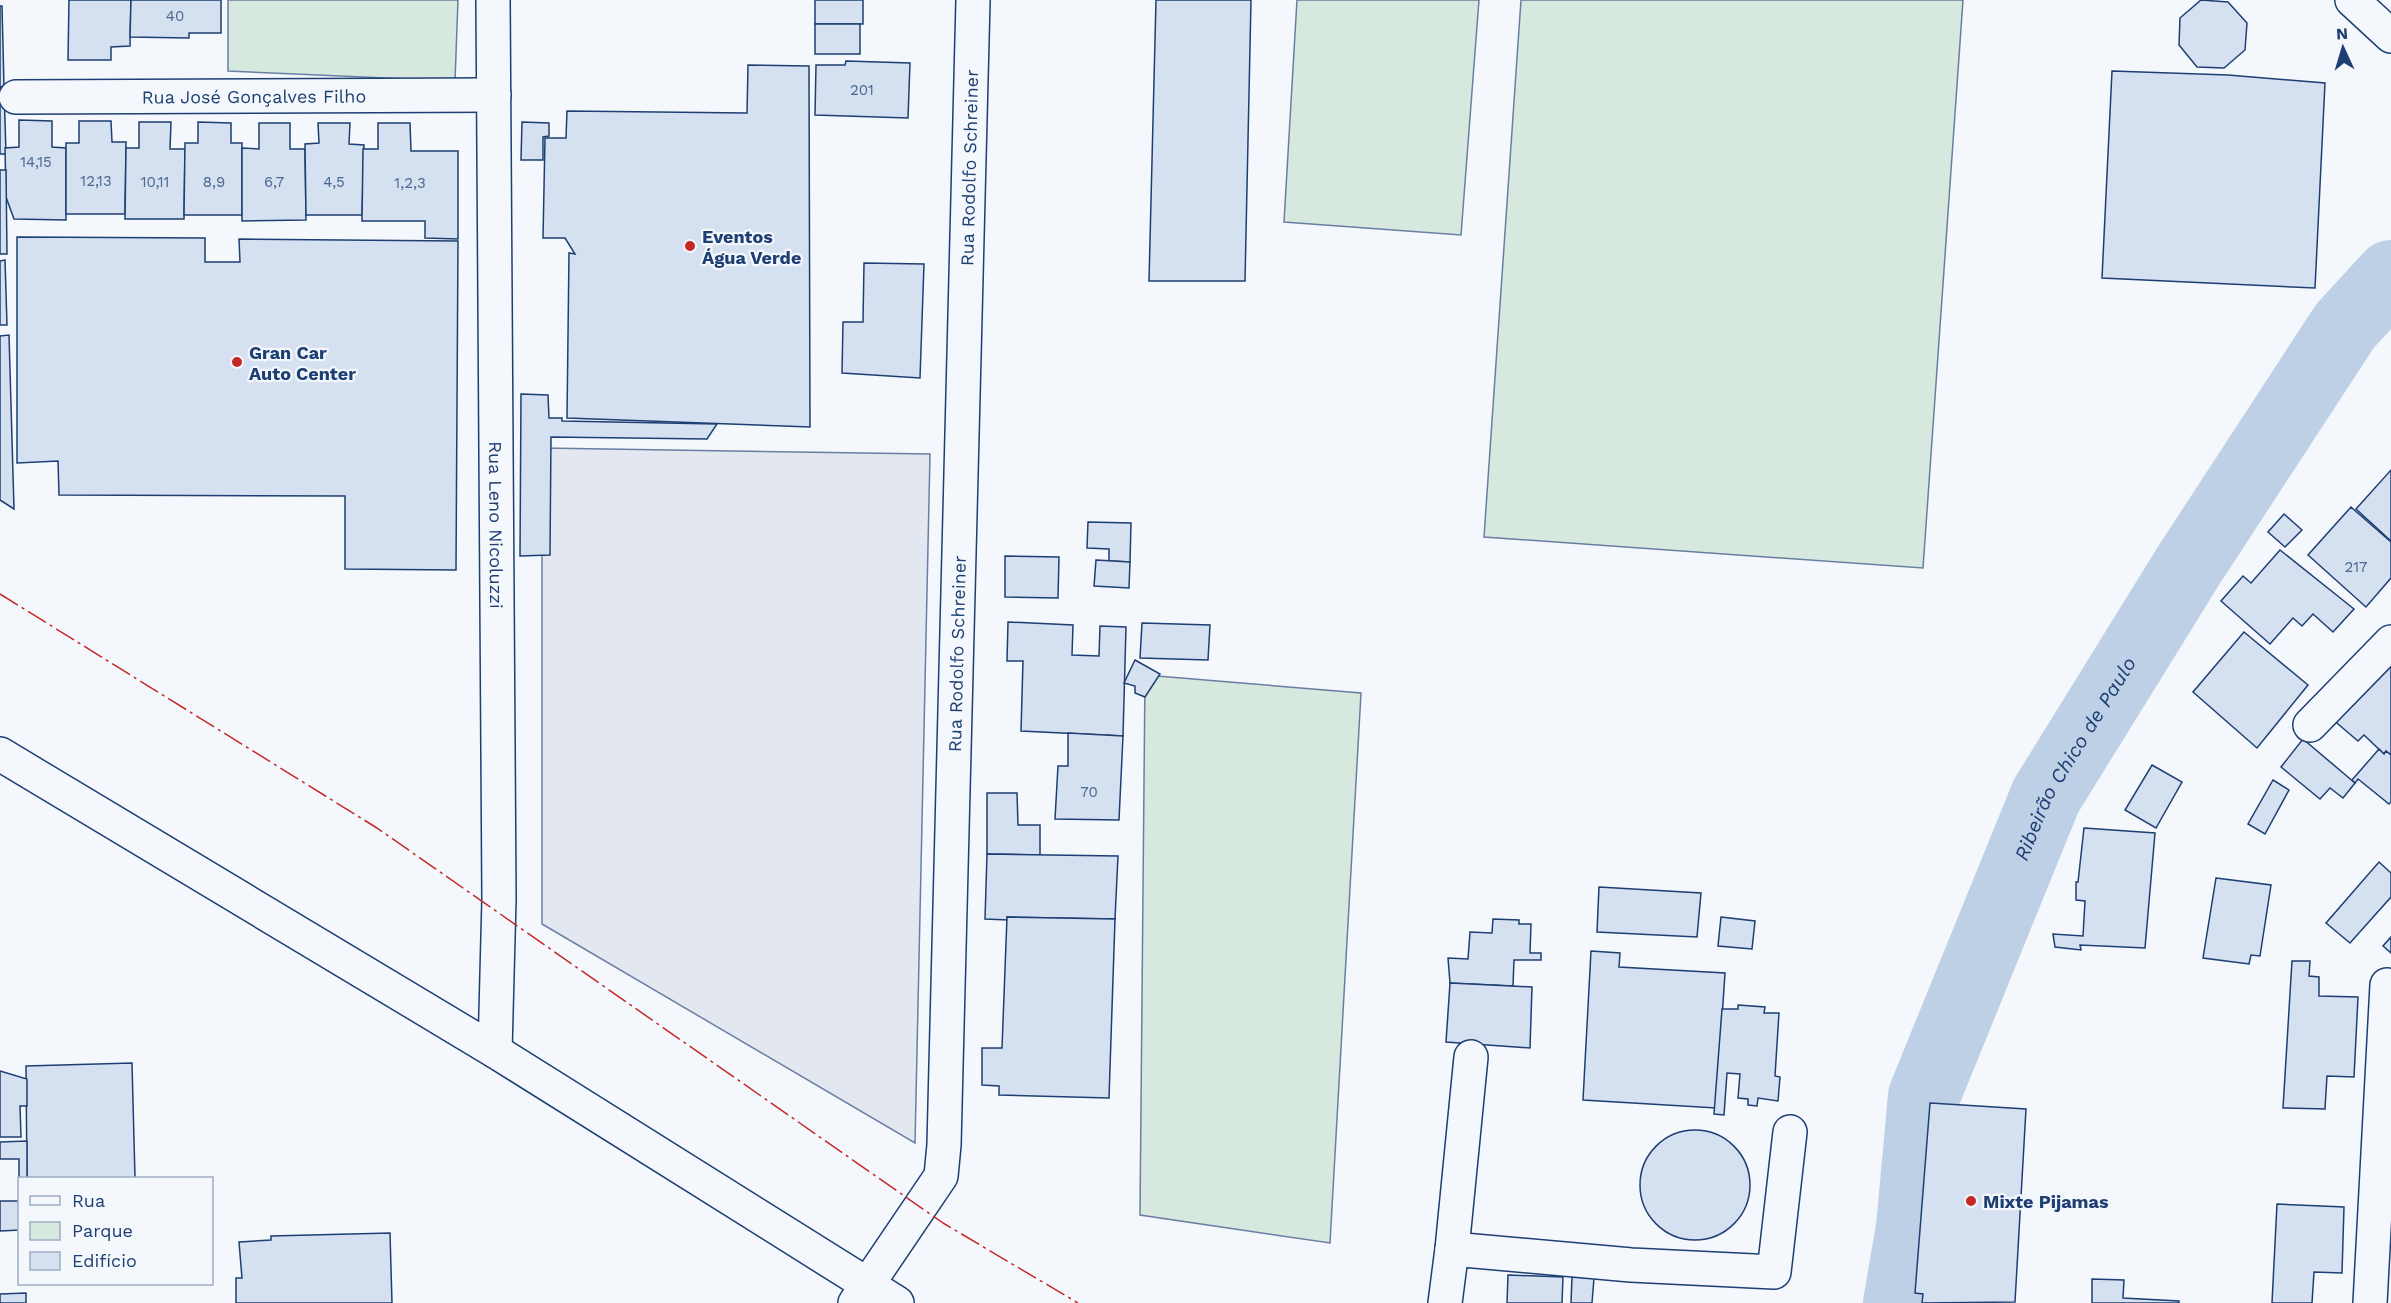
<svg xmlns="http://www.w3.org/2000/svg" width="2391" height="1303" viewBox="0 0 2391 1303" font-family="'Work Sans',sans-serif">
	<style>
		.green { fill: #d7e8df; stroke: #687fa3; stroke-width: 1.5 }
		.parking { fill: #e3e8f0; stroke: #687fa3; stroke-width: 1.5 }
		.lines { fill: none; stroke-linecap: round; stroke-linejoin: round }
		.river { stroke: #bed0e5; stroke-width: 72 }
		.building { fill: #d5e0f0; stroke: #1d3f73; stroke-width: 1.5 }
		.minor-casing { stroke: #1d3f73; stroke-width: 36 }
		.highway-casing { stroke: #1d3f73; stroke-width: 36 }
		.minor { stroke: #f4f7fb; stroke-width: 33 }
		.highway { stroke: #f4f7fb; stroke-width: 33 }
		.power { stroke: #c62828; stroke-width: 1.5; stroke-dasharray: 21 4.5 3 4.5; stroke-linecap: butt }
		.poi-dot { fill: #c62828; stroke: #f4f7fb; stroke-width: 2 }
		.labels { text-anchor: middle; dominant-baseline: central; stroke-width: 4.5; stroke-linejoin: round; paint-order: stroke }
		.number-label { font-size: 15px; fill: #4b6792 }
		.street-label { font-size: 18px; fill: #1d3f73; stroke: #f4f7fb }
		.poi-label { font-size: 18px; font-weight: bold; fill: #1d3f73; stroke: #f4f7fb; text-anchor: start }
		.water-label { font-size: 20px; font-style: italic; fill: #1d3f73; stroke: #f4f7fb }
	</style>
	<rect width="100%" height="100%" fill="#f4f7fb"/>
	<g class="green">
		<path d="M228,0H458L455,81L228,71Z"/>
		<path d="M1297,0H1479L1461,235L1284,222Z"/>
		<path d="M1521,0H1963L1923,568L1484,537Z"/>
		<path d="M1145,675L1361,693L1330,1243L1140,1215Z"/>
	</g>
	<path class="parking" d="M542,448L930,454L915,1143L542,924Z"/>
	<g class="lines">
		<path class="river" id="s1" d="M1899,1303L1912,1227L1924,1096L2046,796L2189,565L2345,326L2391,276"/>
	</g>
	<g class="building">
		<path d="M69,0H131L130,46L111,47V60H68Z"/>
		<path d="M131,0H221V33H189V38L130,37Z"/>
		<rect x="815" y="0" width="48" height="24"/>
		<path d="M1156,0H1251L1245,281H1149Z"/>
		<path d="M2201,0L2228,2L2247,23L2245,50L2224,68L2197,67L2179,45L2180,18Z"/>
		<path d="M0,6H2L4,87H0Z"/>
		<rect x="815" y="24" width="45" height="30"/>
		<path d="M846,61L910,63L908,118L815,115L816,65H845Z"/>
		<path d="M748,65L809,66L810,427L567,418L569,253L575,254L565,238H543L545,138H566L567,111L747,113Z"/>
		<path d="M2112,71L2228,75L2325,83L2315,288L2102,278Z"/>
		<path d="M0,87H4L6,154H0Z"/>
		<path d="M19,120L52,121V147L66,148V220L14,219L6,197L5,148L19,147Z"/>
		<path d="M79,121H111L112,142H126L125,214H66V143H79Z"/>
		<path d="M139,122H171L170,149H185L184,219H125L126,148H139Z"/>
		<path d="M198,122L231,123V143H242V215H184L185,143H198Z"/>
		<path d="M522,122L549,123V136L543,137V160H521Z"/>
		<path d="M259,123H290V149H305L306,220L242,221V148L259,149Z"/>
		<path d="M318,123H350L349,144L364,145L362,215H306L305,144L319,143Z"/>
		<path d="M378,123H410L411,151H458V239L425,238V221H362L363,149H378Z"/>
		<path d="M0,170H6L7,254H0Z"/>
		<path d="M17,237L205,238V262H240L239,239L458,241L456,570L345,569V496L59,495L58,461L17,463Z"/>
		<path d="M5,260L7,325H0V261Z"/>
		<path d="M864,263L924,264L920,378L842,373L843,322H863Z"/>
		<path d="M9,335L14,509L0,500V336Z"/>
		<path d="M521,394L548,395L549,418H562V421L717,424L707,439L551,437L550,555L520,556Z"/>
		<path d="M2391,470V541L2356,509Z"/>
		<path d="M2351,507L2391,542V578L2366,607L2308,555Z"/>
		<path d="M2284,514L2302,530L2285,547L2268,532Z"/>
		<path d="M1088,522L1131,523L1130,562L1109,561V549L1087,548Z"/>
		<path d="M2280,550L2354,609L2333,632L2313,614L2302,626L2293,618L2270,644L2221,601L2243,576L2251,583Z"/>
		<path d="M1005,556L1059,557L1058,598L1005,597Z"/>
		<path d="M1096,560L1130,562L1129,588L1094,586Z"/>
		<path d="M1008,622L1073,625L1072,655L1099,656L1100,626L1126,627L1123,736L1021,731L1023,661H1007Z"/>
		<path d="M1142,623L1210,625L1208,660L1140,658Z"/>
		<path d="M2244,632L2308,685L2257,748L2193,692Z"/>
		<path d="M1135,660L1160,674L1145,697L1135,693V686L1124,683Z"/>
		<path d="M2382,660L2391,667V755L2386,751L2384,754L2364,735L2358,741L2331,718Z"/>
		<path d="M1068,733L1123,736L1119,820L1055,819L1058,766H1068Z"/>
		<path d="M2303,739L2355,783L2343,798L2330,788L2320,799L2281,767Z"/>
		<path d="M2379,749L2384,754L2386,751L2391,755V802L2389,804L2358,779L2355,783L2352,780Z"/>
		<path d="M2152,765L2182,782L2156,828L2125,810Z"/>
		<path d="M2273,780L2289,790L2265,834L2248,824Z"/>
		<path d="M987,793H1017L1018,825H1040V855L987,854Z"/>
		<path d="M2084,828L2155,833L2145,948L2080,945L2081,950L2055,947L2053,934L2083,936L2085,901L2076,900V882H2078Z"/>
		<path d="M987,854L1118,856L1115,919L1007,917L1008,920L985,919Z"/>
		<path d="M2379,862L2391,873V897L2350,943L2326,923Z"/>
		<path d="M2216,878L2271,885L2260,956L2251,955L2249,964L2203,958Z"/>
		<path d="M1599,887L1701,893L1697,937L1597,932Z"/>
		<path d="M1007,917L1115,919L1109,1098L999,1095V1086L982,1085V1048H1002Z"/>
		<path d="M1721,917L1755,921L1752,949L1718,946Z"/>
		<path d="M1493,919L1519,920V924H1531L1530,953H1541V960H1514L1513,986L1450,983L1448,958L1468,959L1470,932L1492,933Z"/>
		<path d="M2391,937V953L2383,946Z"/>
		<path d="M1591,951L1620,953L1619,967L1725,973L1716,1108L1583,1100Z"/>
		<path d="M2292,961H2310L2309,976L2319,977V996L2358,997L2354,1077L2327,1076L2325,1109L2283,1108Z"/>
		<path d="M1450,983L1532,987L1530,1048L1446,1042Z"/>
		<path d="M1738,1005L1765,1007L1764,1013H1779L1775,1076L1780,1077L1778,1101L1758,1098L1757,1106L1748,1105V1099L1738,1098L1740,1074L1727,1073L1724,1115L1714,1114L1722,1009H1738Z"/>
		<path d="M132,1063L135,1178H27L26,1066Z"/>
		<path d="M0,1071L27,1079V1106H20L21,1137H0Z"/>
		<path d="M1930,1103L2026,1109L2015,1302L1922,1303L1923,1294L1915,1293Z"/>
		<circle cx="1695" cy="1185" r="55"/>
		<path d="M27,1141V1178H20L19,1191V1159H0V1142Z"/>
		<path d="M0,1201H20V1230L0,1231Z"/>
		<path d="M2277,1204L2344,1207L2342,1273L2314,1272L2312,1303H2272Z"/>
		<path d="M390,1233L392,1303H236V1278H242L239,1242L271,1240V1236Z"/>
		<path d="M1508,1275L1563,1277L1562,1303H1507Z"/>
		<path d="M1572,1277L1594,1278L1592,1303H1571Z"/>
		<path d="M2092,1279L2124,1280L2123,1298L2179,1301V1303H2092Z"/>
		<path d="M26,1293V1303H0V1294Z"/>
	</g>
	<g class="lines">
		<defs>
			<g id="minor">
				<path id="s2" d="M493,0L499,899L495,1051"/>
				<path d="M2352,0L2391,36"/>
				<path id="s3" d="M16,97L494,95"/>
				<path d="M2310,725L2391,642"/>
				<path d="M1452,1249L1471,1057"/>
				<path id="s4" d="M855,1303L941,1176L944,1145L973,0"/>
				<path d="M1445,1303L1452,1249L1631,1265L1774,1272L1790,1132"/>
				<path d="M2370,1303L2387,985"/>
			</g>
			<path id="highway" d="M0,754L495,1051L897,1303"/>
		</defs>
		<use href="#minor" class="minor-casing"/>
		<use href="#highway" class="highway-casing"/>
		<use href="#minor" class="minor"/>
		<use href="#highway" class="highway"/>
		<path class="power" d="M0,594L377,828L943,1223L1078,1303"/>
	</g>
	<g class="poi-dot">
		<circle cx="690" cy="246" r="6"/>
		<circle cx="237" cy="362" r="6"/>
		<circle cx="1971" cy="1201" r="6"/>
	</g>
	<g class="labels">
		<g class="number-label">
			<text x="175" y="16">40</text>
			<text x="862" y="90">201</text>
			<text x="36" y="162">14,15</text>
			<text x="96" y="181">12,13</text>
			<text x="155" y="182">10,11</text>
			<text x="214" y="182">8,9</text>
			<text x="274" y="182">6,7</text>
			<text x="334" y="182">4,5</text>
			<text x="410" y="183">1,2,3</text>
			<text x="2356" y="567">217</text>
			<text x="1089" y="792">70</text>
		</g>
		<g class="street-label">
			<text stroke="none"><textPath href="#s3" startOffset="238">Rua José Gonçalves Filho</textPath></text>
			<text stroke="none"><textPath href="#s4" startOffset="1162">Rua Rodolfo Schreiner</textPath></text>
			<text stroke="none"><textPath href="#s2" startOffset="525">Rua Leno Nicoluzzi</textPath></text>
			<text stroke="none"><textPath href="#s4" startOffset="676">Rua Rodolfo Schreiner</textPath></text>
		</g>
		<g class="poi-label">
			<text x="702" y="236">Eventos<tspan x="702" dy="21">Água Verde</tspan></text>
			<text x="249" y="352">Gran Car<tspan x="249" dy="21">Auto Center</tspan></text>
			<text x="1983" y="1201">Mixte Pijamas</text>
		</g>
		<g class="water-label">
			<text stroke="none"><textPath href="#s1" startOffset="579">Ribeirão Chico de Paulo</textPath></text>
		</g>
	</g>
	<rect x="18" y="1177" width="195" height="108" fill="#f4f7fb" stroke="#9eadc5" stroke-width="1.5"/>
	<rect x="30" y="1196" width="30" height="9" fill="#f4f7fb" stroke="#9eadc5" stroke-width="1.5"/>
	<text x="72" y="1207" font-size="18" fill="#1d3f73">Rua</text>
	<rect x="30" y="1222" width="30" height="18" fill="#d7e8df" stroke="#9eadc5" stroke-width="1.5"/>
	<text x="72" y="1237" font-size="18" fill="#1d3f73">Parque</text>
	<rect x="30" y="1252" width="30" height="18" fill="#d5e0f0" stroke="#9eadc5" stroke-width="1.5"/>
	<text x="72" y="1267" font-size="18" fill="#1d3f73">Edifício</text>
	<g transform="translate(2343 48) rotate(356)" stroke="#f4f7fb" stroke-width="4.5" paint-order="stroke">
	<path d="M0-4.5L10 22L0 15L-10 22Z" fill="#1d3f73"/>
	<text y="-9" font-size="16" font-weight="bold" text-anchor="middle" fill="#1d3f73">N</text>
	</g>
</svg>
